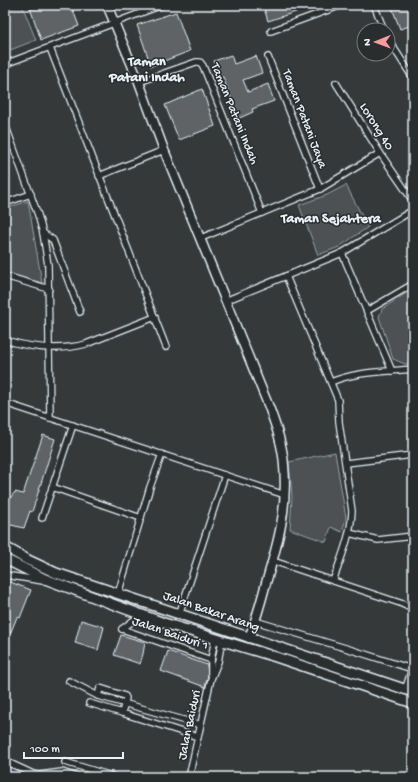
<svg xmlns="http://www.w3.org/2000/svg" width="418" height="782" viewBox="0 0 418 782" font-family="'Gochi Hand',sans-serif">
	<style>
		.green { fill: #4d5152; stroke: #9aa1a5 }
		.lines { fill: none; stroke-linecap: round; stroke-linejoin: round }
		.stream { stroke: #a0a7ac; stroke-width: 2 }
		.building { fill: #5f6365; stroke: #e8f1f8 }
		.street-casing { stroke: #e8f1f8; stroke-width: 8 }
		.secondary-casing { stroke: #e8f1f8; stroke-width: 11 }
		.primary-casing { stroke: #e8f1f8; stroke-width: 12 }
		.street { stroke: #2a2d2e; stroke-width: 5.5 }
		.secondary { stroke: #2a2d2e; stroke-width: 8 }
		.primary { stroke: #2a2d2e; stroke-width: 9 }
		.labels { text-anchor: middle; dominant-baseline: central; stroke-width: 3; stroke-linejoin: round; paint-order: stroke }
		.street-label { font-size: 13px; fill: #e8f1f8; stroke: #2a2d2e }
		.neighbourhood-label { font-size: 14px; font-weight: bold; fill: #e8f1f8; stroke: #2a2d2e }
	</style>
	<rect width="100%" height="100%" fill="#35393a"/>
	<filter id="ink" filterUnits="userSpaceOnUse"><feTurbulence type="fractalNoise" baseFrequency=".025" numOctaves="2"/><feDisplacementMap in="SourceGraphic" scale="8" xChannelSelector="R" yChannelSelector="G"/><feConvolveMatrix kernelMatrix="1 2 1 2 8 2 1 2 1" color-interpolation-filters="sRGB"/></filter>
	<g filter="url(#ink)">
		<g class="green">
			<path d="M5,5H22L36,40L5,52Z"/>
			<path d="M346,185L368,227L339,247L318,255L299,205L327,195Z"/>
			<path d="M28,201L42,283L5,272V209Z"/>
			<path d="M408,292L413,293V363L405,364L393,359L379,317L382,309Z"/>
			<path d="M335,452L346,518L342,532L331,527L326,542L290,529L292,496L289,462Z"/>
		</g>
		<g class="lines">
			<path class="stream" d="M5,770L13,777"/>
		</g>
		<g class="building">
			<path d="M29,5H71L79,26L41,40Z"/>
			<path d="M263,5H314V6L268,21Z"/>
			<path d="M391,5H410L413,13V25L400,29Z"/>
			<path d="M176,12L190,51L151,66L137,25Z"/>
			<path d="M231,55L234,64L256,56L262,73L243,80L248,92L268,84L274,101L252,109L253,112L237,119L230,102L232,101L223,77L220,78L214,61Z"/>
			<path d="M202,89L215,126L179,140L165,105Z"/>
			<path d="M43,435L55,439L32,512L30,511L24,528L11,525L5,522V504L15,492L23,494Z"/>
			<path d="M5,580L31,590L20,618L17,617L10,634L5,632Z"/>
			<path d="M81,620L104,627L98,650L75,643Z"/>
			<path d="M121,635L145,642L143,654L140,664L114,655Z"/>
			<path d="M168,651L207,665L208,676L205,687L161,671Z"/>
		</g>
		<g class="lines">
			<defs>
				<g id="street">
					<path d="M374,5L384,30"/>
					<path d="M271,31L342,5"/>
					<path d="M388,39L413,78"/>
					<path d="M50,48L166,347"/>
					<path d="M268,57L320,189"/>
					<path d="M5,64L162,5"/>
					<path d="M139,82L196,62H200L203,66L262,213"/>
					<path d="M336,83L380,153L413,201"/>
					<path d="M5,124L38,215L43,233L48,265L50,418"/>
					<path d="M99,176L164,150"/>
					<path d="M5,203L31,194"/>
					<path d="M43,233L53,240L54,243L80,312"/>
					<path d="M201,238L320,189L380,153"/>
					<path d="M342,253L392,371"/>
					<path d="M5,276L49,289"/>
					<path d="M286,276L338,400L339,422L352,511C351,535 341,558 333,581"/>
					<path d="M225,301L342,253L413,210"/>
					<path d="M367,311L413,284"/>
					<path d="M5,340C31,348 59,351 86,344L155,317"/>
					<path d="M331,382C357,371 386,372 413,369"/>
					<path d="M5,403L285,495"/>
					<path d="M346,463L413,455"/>
					<path d="M52,487L141,518"/>
					<path d="M42,518L73,425"/>
					<path d="M349,533L378,540L413,536"/>
					<path d="M273,561L400,603L413,609"/>
					<path d="M5,575L43,581"/>
					<path d="M118,594L150,487L162,454"/>
					<path d="M179,615L225,475"/>
					<path d="M255,621L352,650L412,669L405,690"/>
					<path d="M122,629L211,660"/>
					<path d="M122,629L134,620L150,621"/>
					<path d="M211,674V660L215,638"/>
					<path d="M69,681L98,696L201,725"/>
					<path d="M89,703L122,713L126,698L125,696L100,688L98,696"/>
					<path d="M122,713L198,737"/>
					<path d="M5,761L33,774L39,775L62,772L77,777"/>
					<path d="M65,762L115,777"/>
					<path d="M189,777L211,679L218,662L222,640"/>
				</g>
				<path id="secondary" d="M107,5L139,82L164,150L269,407C276,426 283,446 284,466C288,508 278,543 266,583C261,602 256,620 249,638"/>
				<g id="primary">
					<path d="M5,547L28,560L56,573L413,692"/>
					<path d="M5,559L45,579L115,605L164,623L276,657L413,703"/>
				</g>
			</defs>
			<use href="#street" class="street-casing"/>
			<use href="#secondary" class="secondary-casing"/>
			<use href="#primary" class="primary-casing"/>
			<use href="#street" class="street"/>
			<use href="#secondary" class="secondary"/>
			<use href="#primary" class="primary"/>
		</g>
	</g>
	<g class="labels">
		<g class="street-label">
			<text transform="translate(234 114) rotate(68)">Taman Patani Indah</text>
			<text transform="translate(304 119) rotate(69)">Taman Patani Jaya</text>
			<text transform="translate(376 127) rotate(58)">Lorong 40</text>
			<text transform="translate(211 612) rotate(19)">Jalan Bakar Arang</text>
			<text transform="translate(170 634) rotate(19)">Jalan Baiduri 1</text>
			<text transform="translate(190 725) rotate(-78)">Jalan Baiduri</text>
		</g>
		<g class="neighbourhood-label">
			<text x="147" y="62">Taman<tspan x="147" dy="16">Patani Indah</tspan></text>
			<text x="331" y="219">Taman Sejahtera</text>
		</g>
	</g>
	<rect width="418" height="782" fill="none" stroke="#2a2d2e" stroke-width="20"/>
	<rect x="10" y="10" width="398" height="762" fill="none" stroke="#e8f1f8" stroke-width="1.5" filter="url(#ink)"/>
	<g transform="translate(376 42) rotate(269)"><circle r="19" fill="#2a2d2e" stroke="#767b7f"/>
	<path d="M0-3L7 15L0 10L-7 15Z" fill="#ff9aa2"/>
	<text y="-6" font-size="11" font-weight="bold" text-anchor="middle" fill="#e8f1f8">N</text>
	</g>
	<path d="M24 752v6h99v-6" fill="none" stroke="#e8f1f8" stroke-width="2"/>
	<text x="30" y="752" font-size="12" fill="#e8f1f8" stroke="#2a2d2e" stroke-width="3" paint-order="stroke">100 m</text>
</svg>
